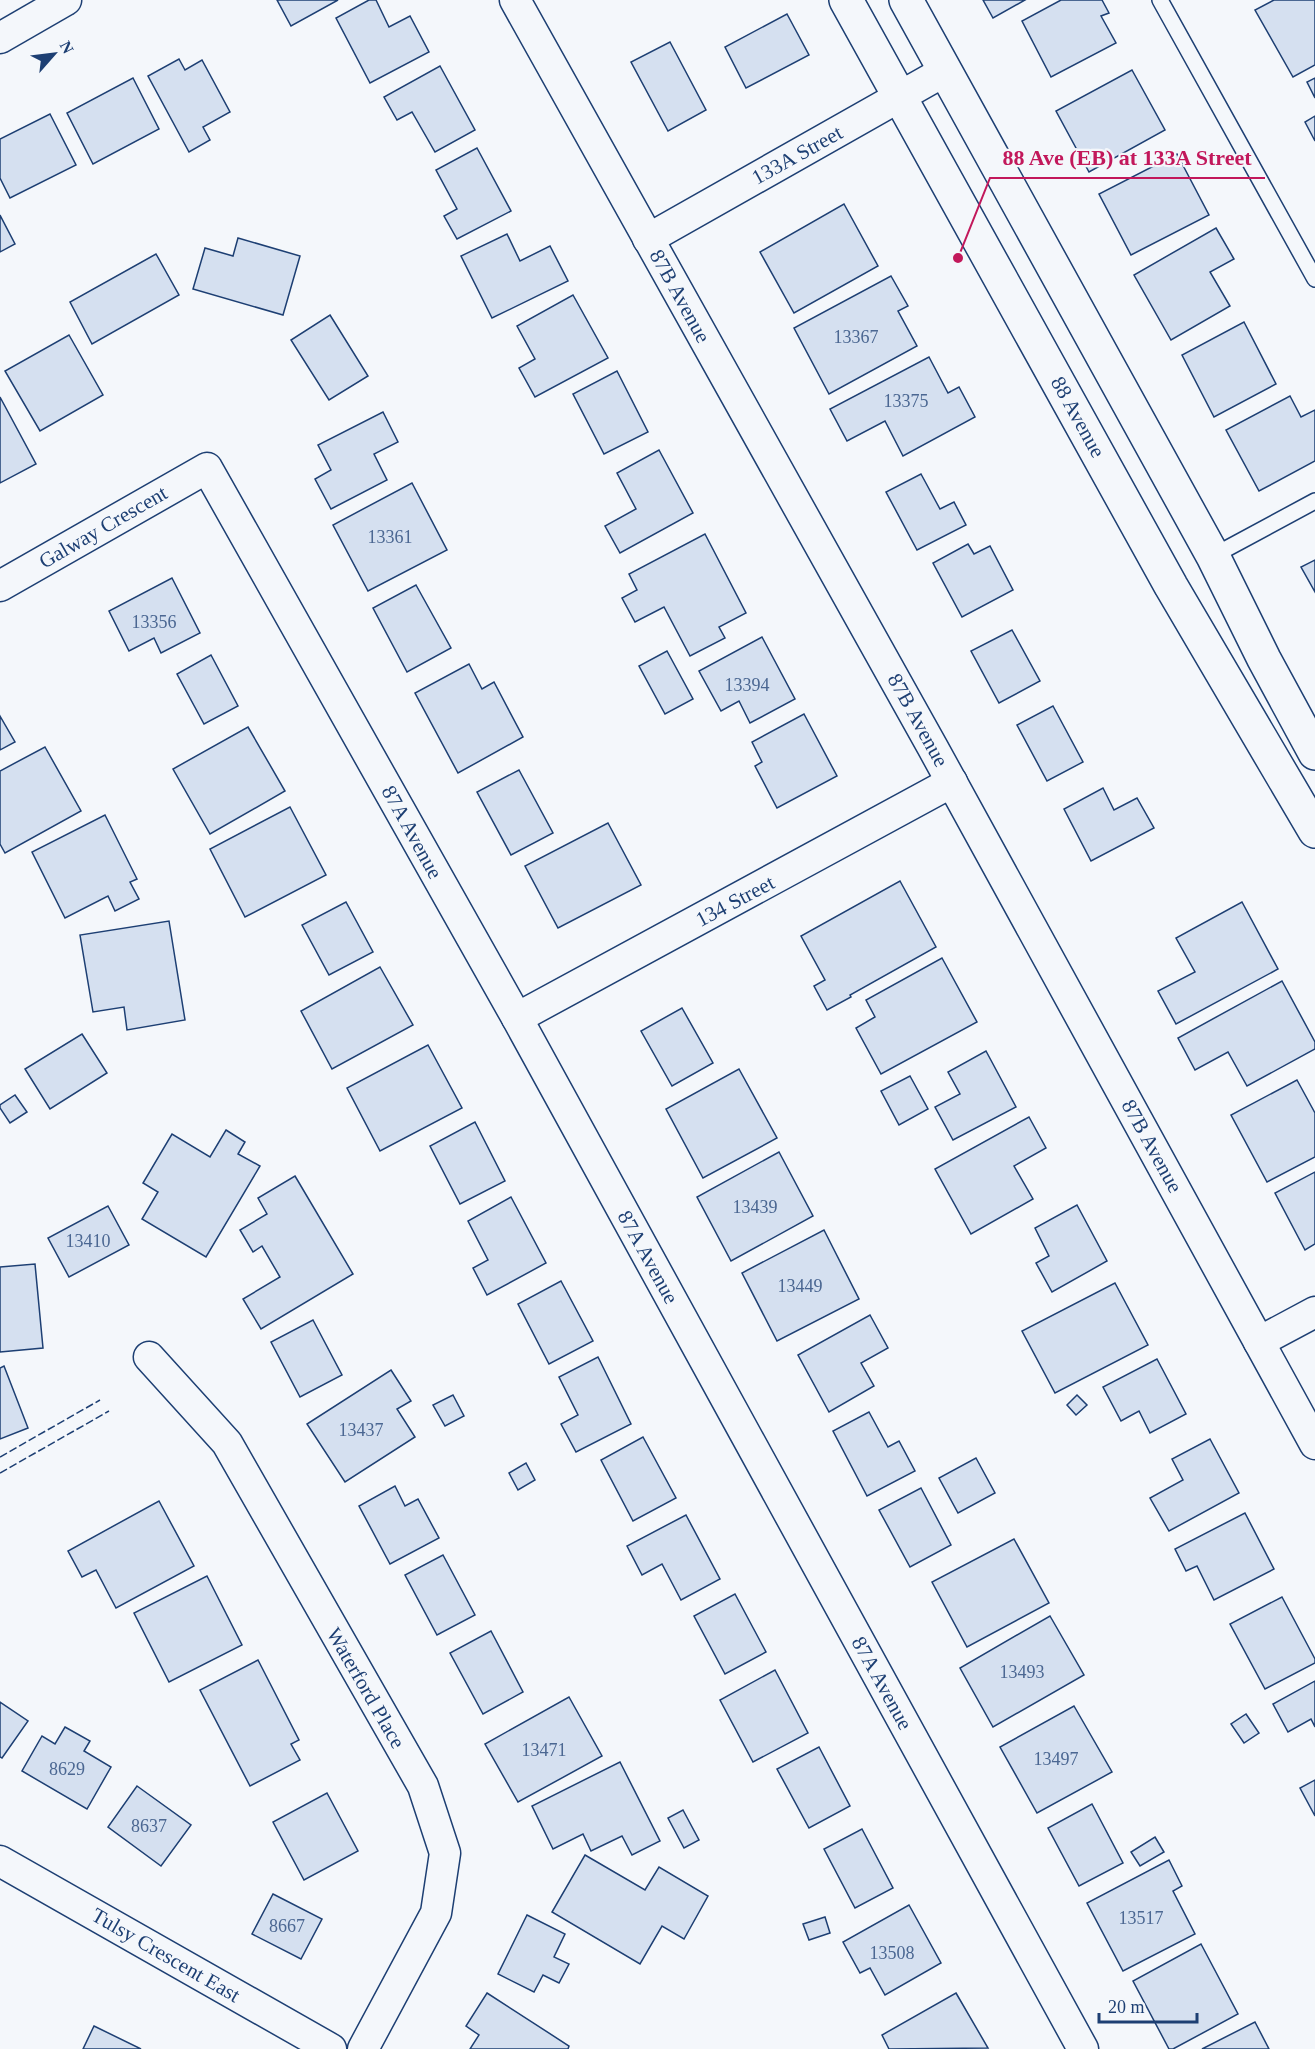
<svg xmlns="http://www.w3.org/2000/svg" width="1315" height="2049" viewBox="0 0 1315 2049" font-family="Georgia,serif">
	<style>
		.building { fill: #d5e0f0; stroke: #1d3f73; stroke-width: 1.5 }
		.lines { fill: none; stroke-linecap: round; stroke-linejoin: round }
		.service-casing { stroke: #1d3f73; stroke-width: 18 }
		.minor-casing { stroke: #1d3f73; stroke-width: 33 }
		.secondary-casing { stroke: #1d3f73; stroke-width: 36 }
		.service { stroke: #f4f7fb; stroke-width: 15 }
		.minor { stroke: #f4f7fb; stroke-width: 30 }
		.secondary { stroke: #f4f7fb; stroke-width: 33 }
		.fence { stroke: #1d3f73; stroke-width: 1.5; stroke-dasharray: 8 3; stroke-linecap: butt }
		.labels { text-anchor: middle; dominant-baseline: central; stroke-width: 4.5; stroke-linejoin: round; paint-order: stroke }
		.number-label { font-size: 18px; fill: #4b6792 }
		.street-label { font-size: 21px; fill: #1d3f73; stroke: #f4f7fb }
		.leader { fill: none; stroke: #c2185b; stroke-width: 2 }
		.callout-dot { fill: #c2185b; stroke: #f4f7fb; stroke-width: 2 }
		.callout-label { font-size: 22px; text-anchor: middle; font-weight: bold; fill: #c2185b; stroke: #f4f7fb; stroke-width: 4.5; stroke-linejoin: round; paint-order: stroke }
	</style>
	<rect width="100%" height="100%" fill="#f4f7fb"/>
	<g class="building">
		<path d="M277,0H338L291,26Z"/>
		<path d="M369,0H376L389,27L410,16L429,52L370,83L336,18Z"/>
		<path d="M983,0H1025L993,18Z"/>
		<path d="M1061,0H1102L1109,13L1101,16L1116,43L1051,77L1022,21Z"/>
		<path d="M1274,0H1315V65L1293,77L1255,10Z"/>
		<path d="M787,14L809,55L746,88L725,47Z"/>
		<path d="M670,42L706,110L668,131L631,62Z"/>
		<path d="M179,59L185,70L202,60L230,112L203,127L210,140L189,152L148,76Z"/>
		<path d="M440,66L475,130L435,152L412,112L397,120L384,97Z"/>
		<path d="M1132,70L1165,130L1089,172L1056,111Z"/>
		<path d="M133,78L159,129L93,164L67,113Z"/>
		<path d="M1315,78V98L1307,82Z"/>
		<path d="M50,114L76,165L10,198L0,178V139Z"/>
		<path d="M1315,116V141L1305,122Z"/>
		<path d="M477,148L511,211L457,239L444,216L457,209L436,170Z"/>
		<path d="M1177,154L1209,215L1131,255L1099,194Z"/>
		<path d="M844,204L878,266L794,313L760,252Z"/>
		<path d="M0,215L15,244L0,252Z"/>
		<path d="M1216,228L1234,259L1210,272L1230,306L1171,340L1134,275Z"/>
		<path d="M507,234L520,261L550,246L568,281L492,318L461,256Z"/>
		<path d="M238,238L300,256L283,315L193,289L205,248L233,256Z"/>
		<path d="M156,254L179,295L92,344L70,302Z"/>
		<path d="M891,276L908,306L898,311L917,346L829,394L794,328Z"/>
		<path d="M573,295L608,358L535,397L519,368L535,359L517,326Z"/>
		<path d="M330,315L368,376L329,400L291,340Z"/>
		<path d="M1244,322L1276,384L1214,417L1182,355Z"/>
		<path d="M69,335L103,395L40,431L5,371Z"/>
		<path d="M929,357L948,393L959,387L975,417L903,456L885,421L847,441L830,409Z"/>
		<path d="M617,371L648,432L604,454L573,394Z"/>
		<path d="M1290,396L1301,417L1315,410V461L1259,491L1226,430Z"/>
		<path d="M0,397L36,464L0,483Z"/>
		<path d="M383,412L398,442L374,454L387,480L331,509L315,479L331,470L318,445Z"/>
		<path d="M659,450L693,513L620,553L605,526L636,509L617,473Z"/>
		<path d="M921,474L940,509L954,502L966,525L917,550L886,492Z"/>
		<path d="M412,483L447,550L368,591L333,525Z"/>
		<path d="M705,534L746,613L719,627L725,638L690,656L664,607L635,622L622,598L637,590L629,574Z"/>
		<path d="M968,544L974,554L990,546L1013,590L962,617L933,563Z"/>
		<path d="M1315,560V592L1301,567Z"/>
		<path d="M172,578L200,633L161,653L154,638L129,651L109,611Z"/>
		<path d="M416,585L451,648L407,672L373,608Z"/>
		<path d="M1012,630L1040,681L999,703L971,651Z"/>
		<path d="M762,637L795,699L750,723L739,701L721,711L699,671Z"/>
		<path d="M667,651L693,699L665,714L639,666Z"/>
		<path d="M211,655L238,706L204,724L177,674Z"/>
		<path d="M469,664L482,689L494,682L523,737L458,773L415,693Z"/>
		<path d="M1053,706L1083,762L1047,781L1017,725Z"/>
		<path d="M804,714L837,776L777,808L755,766L762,762L752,742Z"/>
		<path d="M0,716L15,742L0,750Z"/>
		<path d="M248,727L285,791L210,834L173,769Z"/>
		<path d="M45,747L81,811L5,853L0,844V771Z"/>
		<path d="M519,770L553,833L511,855L477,792Z"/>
		<path d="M1103,788L1114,810L1137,798L1154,828L1091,861L1064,809Z"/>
		<path d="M290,807L326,875L245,917L210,849Z"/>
		<path d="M105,815L137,879L130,882L139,899L115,911L108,896L65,918L32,852Z"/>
		<path d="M608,823L641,885L558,928L525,866Z"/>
		<path d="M900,881L936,947L850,995L851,997L827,1010L814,986L825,980L801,936Z"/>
		<path d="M346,902L373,952L329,975L302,925Z"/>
		<path d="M1242,902L1278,969L1176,1024L1158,991L1195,972L1176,938Z"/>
		<path d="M169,921L185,1020L127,1030L124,1007L93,1012L80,935Z"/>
		<path d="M942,958L977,1022L881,1074L856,1028L875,1017L866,1000Z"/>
		<path d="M380,967L413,1025L332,1069L301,1011Z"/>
		<path d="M1282,981L1315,1042V1049L1247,1086L1228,1052L1195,1070L1178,1038Z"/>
		<path d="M682,1008L713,1063L672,1086L641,1031Z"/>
		<path d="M82,1034L107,1073L50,1109L25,1069Z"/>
		<path d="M428,1045L462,1108L380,1151L347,1088Z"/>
		<path d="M986,1051L1016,1107L953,1140L935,1107L960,1094L948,1072Z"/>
		<path d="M739,1069L777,1138L703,1178L666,1109Z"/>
		<path d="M910,1076L928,1109L899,1125L881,1091Z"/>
		<path d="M1297,1080L1315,1113V1157L1267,1182L1231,1115Z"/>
		<path d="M15,1095L27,1112L10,1123L0,1108V1105Z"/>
		<path d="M1029,1117L1046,1148L1014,1166L1033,1199L971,1234L935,1169Z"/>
		<path d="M475,1122L505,1181L460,1204L430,1146Z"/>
		<path d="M226,1130L245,1142L238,1154L260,1166L206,1257L142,1219L158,1192L143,1183L172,1134L210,1157Z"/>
		<path d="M779,1152L813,1216L731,1261L697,1197Z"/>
		<path d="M1315,1172V1244L1305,1250L1275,1193Z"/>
		<path d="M295,1176L353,1274L261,1329L243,1299L280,1277L262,1246L253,1252L240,1230L267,1214L258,1198Z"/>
		<path d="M511,1197L546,1263L487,1295L473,1268L488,1260L468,1221Z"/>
		<path d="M1077,1205L1107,1261L1052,1292L1036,1263L1049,1256L1035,1228Z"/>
		<path d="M108,1206L129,1245L69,1277L48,1238Z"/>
		<path d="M824,1230L859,1299L777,1341L742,1273Z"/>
		<path d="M35,1264L43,1348L0,1352V1267Z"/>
		<path d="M561,1281L593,1341L549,1364L518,1304Z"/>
		<path d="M1115,1283L1148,1345L1055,1393L1022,1331Z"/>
		<path d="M870,1315L888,1348L861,1363L874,1386L829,1412L798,1355Z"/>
		<path d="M313,1320L342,1375L300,1397L271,1342Z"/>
		<path d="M598,1357L631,1424L576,1452L561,1424L578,1415L559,1377Z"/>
		<path d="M1157,1359L1186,1414L1150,1433L1139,1411L1121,1421L1103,1387Z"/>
		<path d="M4,1366L28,1428L0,1439V1368Z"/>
		<path d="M391,1370L411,1401L397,1409L415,1437L345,1482L307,1424Z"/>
		<path d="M453,1395L464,1416L445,1426L433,1405Z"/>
		<path d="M1077,1395L1087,1405L1076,1415L1067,1405Z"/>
		<path d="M869,1412L888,1447L899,1441L915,1471L867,1496L833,1431Z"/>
		<path d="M643,1437L676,1498L633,1521L601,1460Z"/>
		<path d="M1210,1439L1239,1493L1169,1531L1150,1498L1183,1480L1172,1459Z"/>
		<path d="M976,1458L995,1493L958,1513L939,1478Z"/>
		<path d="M526,1463L535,1480L518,1490L509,1473Z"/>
		<path d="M395,1486L405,1506L418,1499L439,1538L390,1564L359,1506Z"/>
		<path d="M921,1488L951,1545L910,1567L879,1510Z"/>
		<path d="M159,1501L194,1566L116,1608L96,1570L82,1577L68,1551Z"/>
		<path d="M1245,1513L1274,1569L1214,1600L1197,1566L1186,1571L1175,1549Z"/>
		<path d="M686,1515L720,1579L681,1600L662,1564L642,1575L627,1546Z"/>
		<path d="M1014,1539L1049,1603L967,1647L932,1582Z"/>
		<path d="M443,1555L475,1615L437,1635L405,1575Z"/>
		<path d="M207,1576L242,1645L169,1682L134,1613Z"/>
		<path d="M735,1594L766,1652L725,1674L694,1616Z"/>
		<path d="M1282,1597L1315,1659V1663L1265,1689L1230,1624Z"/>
		<path d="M1050,1616L1084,1675L993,1727L960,1668Z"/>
		<path d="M491,1631L523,1692L483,1714L450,1653Z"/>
		<path d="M258,1660L299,1740L291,1744L300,1760L250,1786L200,1690Z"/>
		<path d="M775,1670L808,1733L753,1762L720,1700Z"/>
		<path d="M1315,1681V1727L1311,1719L1288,1732L1273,1704Z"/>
		<path d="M569,1697L602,1756L518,1802L485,1744Z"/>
		<path d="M0,1702L28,1721L2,1758L0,1757Z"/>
		<path d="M1074,1706L1112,1772L1037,1813L1000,1747Z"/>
		<path d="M1246,1714L1259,1733L1244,1743L1231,1724Z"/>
		<path d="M65,1727L90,1741L84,1751L111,1767L87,1809L22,1771L42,1736L55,1744Z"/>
		<path d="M819,1747L850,1806L809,1828L777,1769Z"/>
		<path d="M620,1762L660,1841L632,1855L622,1836L591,1851L583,1834L553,1849L532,1806Z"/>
		<path d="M1315,1780V1816L1300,1788Z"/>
		<path d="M137,1786L191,1825L161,1866L108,1827Z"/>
		<path d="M327,1793L358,1851L304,1880L273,1822Z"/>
		<path d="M1092,1804L1123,1863L1079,1886L1048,1828Z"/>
		<path d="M683,1810L699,1840L684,1848L668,1818Z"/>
		<path d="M862,1829L893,1888L855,1908L824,1849Z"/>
		<path d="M1155,1837L1164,1852L1140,1866L1131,1852Z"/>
		<path d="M585,1855L645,1890L659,1867L708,1896L684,1939L662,1926L640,1964L552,1912Z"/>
		<path d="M1169,1860L1182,1886L1173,1891L1195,1934L1123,1971L1087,1903Z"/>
		<path d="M273,1894L322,1919L301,1959L252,1934Z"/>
		<path d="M909,1905L941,1963L885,1995L870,1968L860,1973L843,1942Z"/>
		<path d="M527,1915L565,1934L554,1957L569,1964L559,1983L543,1975L534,1992L498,1974Z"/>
		<path d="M825,1917L830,1933L809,1940L803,1924Z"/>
		<path d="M1201,1944L1238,2014L1173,2049H1169L1133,1981Z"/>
		<path d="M487,1993L569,2046L568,2049H470L479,2035L466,2026Z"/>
		<path d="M956,1993L988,2048L889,2049L882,2035Z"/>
		<path d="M1255,2022L1269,2049H1202Z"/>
		<path d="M94,2026L141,2049H83Z"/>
	</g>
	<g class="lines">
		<defs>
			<g id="service">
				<path d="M1160,0L1315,279"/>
				<path d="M1213,556L1315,501"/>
			</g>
			<g id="minor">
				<path d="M515,0L933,748L1315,1444"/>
				<path d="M0,38L66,0"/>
				<path d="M648,239L945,71"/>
				<path d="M0,586L207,468L517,1018L1083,2049"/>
				<path d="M517,1018L952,782"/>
				<path d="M1259,1342L1315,1312"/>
				<path d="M149,1357L227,1443L423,1786L445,1853L436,1913L363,2049"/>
				<path d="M0,1861L331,2049"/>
			</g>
			<g id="secondary">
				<path d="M846,0L1171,586L1315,831"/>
				<path d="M906,0L1213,556L1264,659L1315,753"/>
			</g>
		</defs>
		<use href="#service" class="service-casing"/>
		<use href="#minor" class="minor-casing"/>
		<use href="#secondary" class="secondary-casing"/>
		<use href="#service" class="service"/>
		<use href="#minor" class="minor"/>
		<use href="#secondary" class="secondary"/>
		<g class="fence">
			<path d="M0,1457L100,1400"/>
			<path d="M0,1473L109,1411"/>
		</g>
	</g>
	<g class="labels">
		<g class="number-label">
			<text x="856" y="337">13367</text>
			<text x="906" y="401">13375</text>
			<text x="390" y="537">13361</text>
			<text x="154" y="622">13356</text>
			<text x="747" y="685">13394</text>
			<text x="755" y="1207">13439</text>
			<text x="88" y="1241">13410</text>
			<text x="800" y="1286">13449</text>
			<text x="361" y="1430">13437</text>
			<text x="1022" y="1672">13493</text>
			<text x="544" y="1750">13471</text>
			<text x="1056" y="1759">13497</text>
			<text x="67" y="1769">8629</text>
			<text x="149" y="1826">8637</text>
			<text x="1141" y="1918">13517</text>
			<text x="287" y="1926">8667</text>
			<text x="892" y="1953">13508</text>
		</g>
		<g class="street-label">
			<text transform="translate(797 155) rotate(-29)">133A Street</text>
			<text transform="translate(680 296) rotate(61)">87B Avenue</text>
			<text transform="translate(1078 417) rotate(61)">88 Avenue</text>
			<text transform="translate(103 527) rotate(-30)">Galway Crescent</text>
			<text transform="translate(918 720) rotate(61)">87B Avenue</text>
			<text transform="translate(412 832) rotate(61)">87A Avenue</text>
			<text transform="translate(735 901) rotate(-28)">134 Street</text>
			<text transform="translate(1152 1146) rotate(61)">87B Avenue</text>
			<text transform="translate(648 1257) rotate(61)">87A Avenue</text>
			<text transform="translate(882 1683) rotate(61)">87A Avenue</text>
			<text transform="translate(366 1688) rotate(60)">Waterford Place</text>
			<text transform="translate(166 1955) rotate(30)">Tulsy Crescent East</text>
		</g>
	</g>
	<path class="leader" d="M958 258L990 178H1265"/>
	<circle class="callout-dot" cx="958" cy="258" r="6"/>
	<g class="callout-label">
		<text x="1127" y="165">88 Ave (EB) at 133A Street</text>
	</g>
	<g transform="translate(54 54) rotate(62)" stroke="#f4f7fb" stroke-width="4.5" paint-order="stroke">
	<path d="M0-4.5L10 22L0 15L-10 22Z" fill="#1d3f73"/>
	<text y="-9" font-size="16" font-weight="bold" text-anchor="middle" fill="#1d3f73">N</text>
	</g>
	<path d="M1099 2013v9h98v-9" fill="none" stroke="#1d3f73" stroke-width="3"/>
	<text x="1108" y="2013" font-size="18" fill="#1d3f73" stroke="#f4f7fb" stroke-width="4.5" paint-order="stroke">20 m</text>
</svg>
